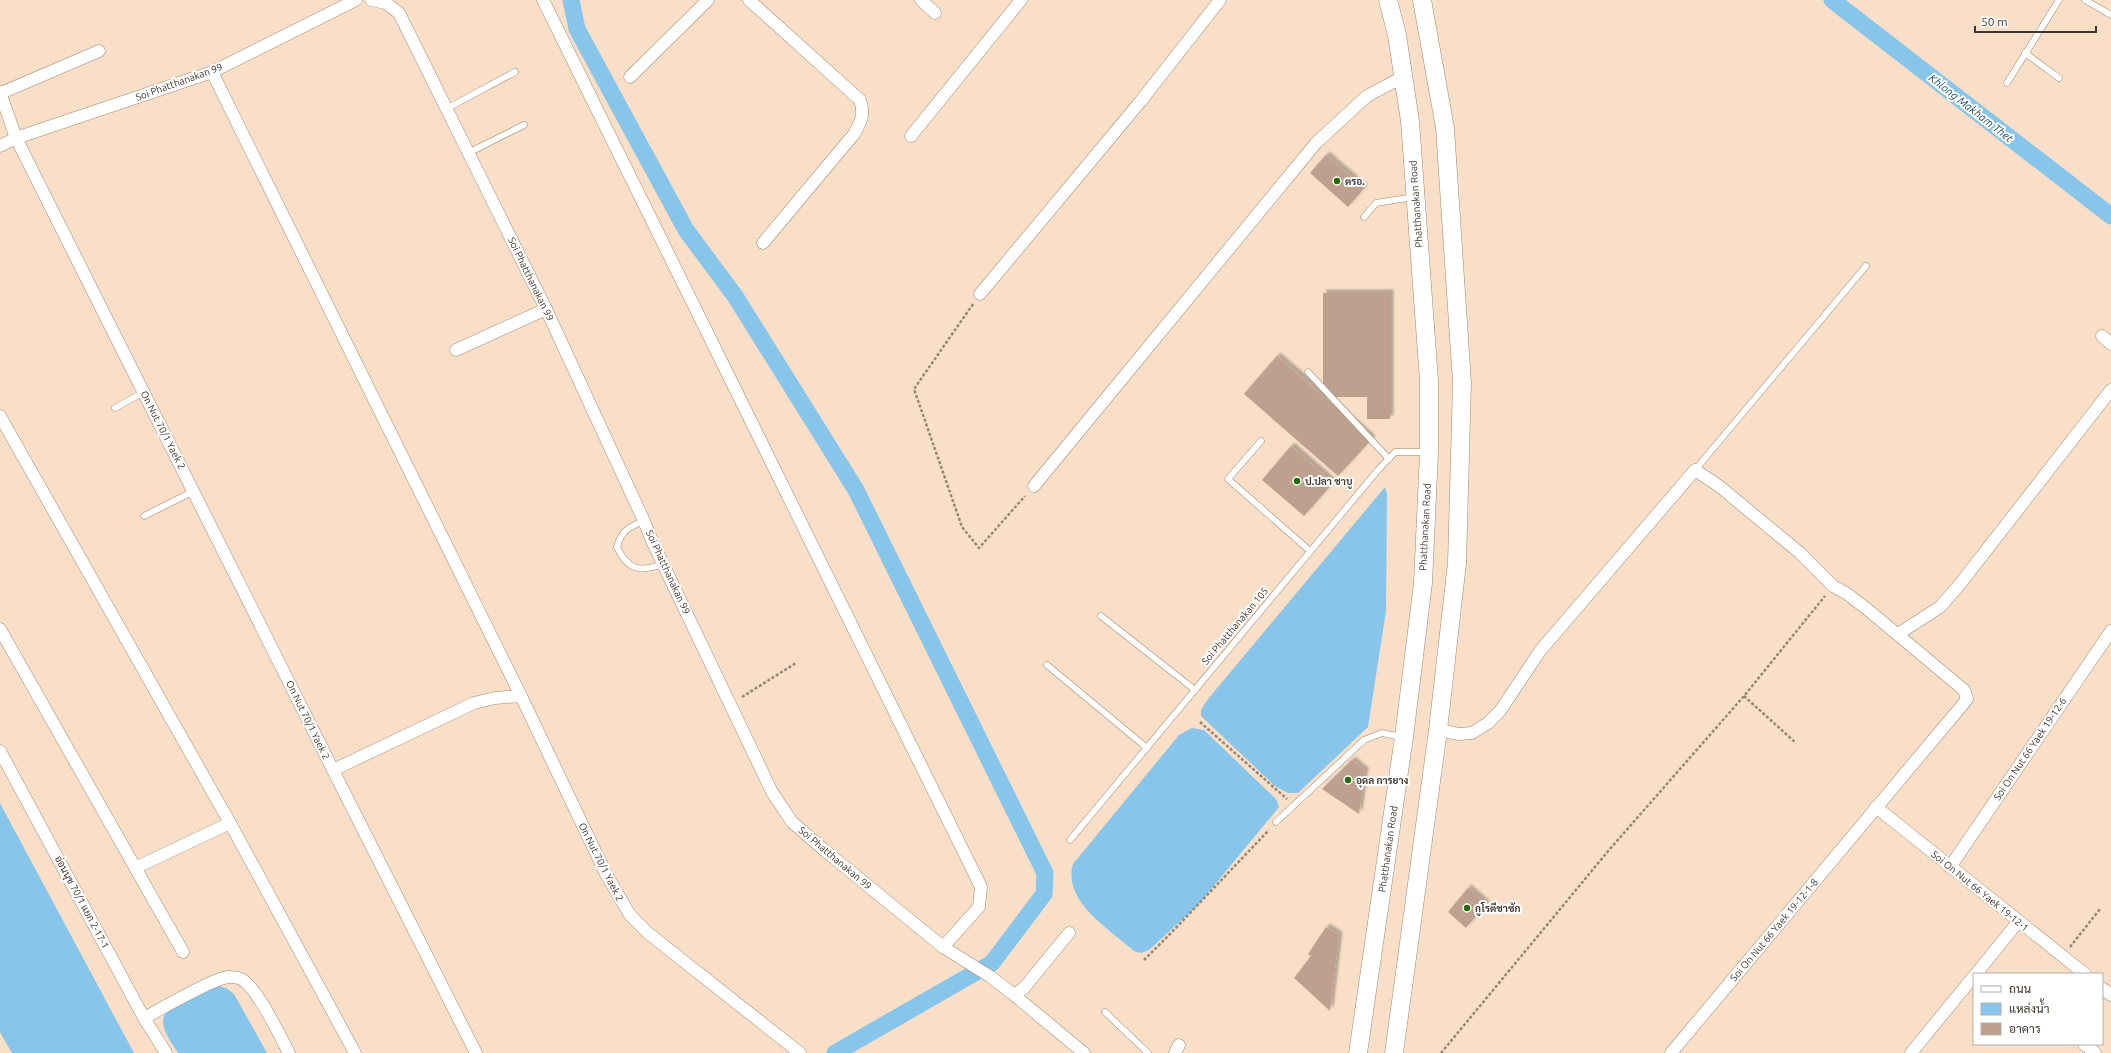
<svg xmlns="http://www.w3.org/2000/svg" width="2111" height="1053" viewBox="0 0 2111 1053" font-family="Ubuntu,Sarabun,sans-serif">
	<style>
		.water { fill: #87c6ea }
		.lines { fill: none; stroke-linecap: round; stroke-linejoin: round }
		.canal { stroke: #87c6ea; stroke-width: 17 }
		.building { fill: #bda18e; filter: url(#shadow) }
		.service-casing { stroke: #a08872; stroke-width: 7 }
		.minor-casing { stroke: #a08872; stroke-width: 13 }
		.secondary-casing { stroke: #a08872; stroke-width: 19 }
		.path { stroke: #988777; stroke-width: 2.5; stroke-dasharray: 3 2; stroke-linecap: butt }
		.service { stroke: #fff; stroke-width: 6 }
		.minor { stroke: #fff; stroke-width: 12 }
		.secondary { stroke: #fff; stroke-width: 18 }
		.poi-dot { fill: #246d0c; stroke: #fff; stroke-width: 1.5 }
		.labels { text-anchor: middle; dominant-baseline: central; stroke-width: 4; stroke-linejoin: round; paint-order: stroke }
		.street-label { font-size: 10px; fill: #40362d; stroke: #fff }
		.poi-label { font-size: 10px; font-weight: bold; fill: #40362d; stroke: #fff; text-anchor: start }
		.water-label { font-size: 11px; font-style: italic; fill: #1a4c64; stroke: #fff }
	</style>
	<defs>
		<filter id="shadow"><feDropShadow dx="3.5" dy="-3.5" stdDeviation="1" flood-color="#0004"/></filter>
	</defs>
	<rect width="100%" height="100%" fill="#f9dfc7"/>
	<g class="water">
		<path d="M1385,487L1387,494L1386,611L1368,727L1298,793H1288L1275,786L1201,716V710L1208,699Z"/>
		<path d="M1192,728L1204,730L1276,799L1279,807L1198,905L1149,950L1141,953L1134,951C1109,929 1062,901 1073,864L1179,735Z"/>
		<path d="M0,803L1,805L134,1053H12L0,1032Z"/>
		<path d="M218,986L226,988L234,994L267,1053H178C171,1041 157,1026 166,1012Z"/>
	</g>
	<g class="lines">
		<g class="canal">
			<path d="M571,0L577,29L686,230L735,296L856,490L1045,873L1044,894L992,963L835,1053"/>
			<path d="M1832,0L2111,216"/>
		</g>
	</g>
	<g class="building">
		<path d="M1326,155L1364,188L1348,207L1310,173Z"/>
		<path d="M1323,293H1390V419H1367V397H1325L1372,439L1338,476L1244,394L1277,356L1323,396Z"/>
		<path d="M1291,446L1333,483L1304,516L1262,480Z"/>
		<path d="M1352,760L1365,771L1359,814L1322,789Z"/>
		<path d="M1468,888L1486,904L1466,928L1448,912Z"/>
		<path d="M1326,927L1339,935L1330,1011L1294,978L1311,956L1308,954Z"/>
	</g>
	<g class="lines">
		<defs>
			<g id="service">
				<path d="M2085,0L2111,15"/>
				<path d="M2025,53L2059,78"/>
				<path d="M2007,83L2059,0"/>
				<path d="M446,109L515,72"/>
				<path d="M468,153L524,125"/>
				<path d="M1364,217L1376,203L1414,197"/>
				<path d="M1308,372L1389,459"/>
				<path d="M115,408L144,392"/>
				<path d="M1261,441L1228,479L1310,551"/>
				<path d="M1695,470L1866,266"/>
				<path d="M144,516L194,491"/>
				<path d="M644,521C629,527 621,531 617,547C628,571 640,572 663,564"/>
				<path d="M1101,616L1195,690"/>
				<path d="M1047,665L1147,748"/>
				<path d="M1276,822L1364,740L1382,733L1402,737"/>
				<path d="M1070,840L1378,470L1395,452H1427"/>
				<path d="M1105,1012L1148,1053"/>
			</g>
			<g id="minor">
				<path d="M371,0L386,3L399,13L546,309L644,521L653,543L772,792L792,822L823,849L943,947L991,977L1014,995L1084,1053"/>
				<path d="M543,0L981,887L979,907L943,947"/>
				<path d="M749,0L860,100C865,114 861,122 854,134L763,243"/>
				<path d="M921,0L935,13"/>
				<path d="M212,72L521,696"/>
				<path d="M630,77L708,0"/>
				<path d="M0,92L16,138L333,770L474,703L495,698L521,696L606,874L630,915L648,933L800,1053"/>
				<path d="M1,93L99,51"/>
				<path d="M911,136L1021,0"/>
				<path d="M0,146L16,138L212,72L356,0"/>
				<path d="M980,294L1140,102L1220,0"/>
				<path d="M2102,336L2111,344"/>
				<path d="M456,350L546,309"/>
				<path d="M0,416L230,823L355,1053"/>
				<path d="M1034,486L1316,143L1367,96L1403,77"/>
				<path d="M0,629L183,952"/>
				<path d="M1898,634L1940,607L1960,584L2111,390"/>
				<path d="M1438,730L1459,734L1472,733L1488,723L1500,711L1540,651L1695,470L1719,486L1800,553L1833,586L1846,593L1867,609L1964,690L1967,699L1964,703L1671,1053"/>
				<path d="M0,751L144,1018L166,1053"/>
				<path d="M333,770L476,1053"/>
				<path d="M1876,807L2085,974"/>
				<path d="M1950,867L2111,631"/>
				<path d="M135,868L230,823"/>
				<path d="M1976,974L2018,922"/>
				<path d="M2102,988L2111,995"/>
				<path d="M1014,995L1024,988L1069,933"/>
				<path d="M144,1018C161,1009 213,978 229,977C232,977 239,978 241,979C257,987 280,1036 289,1053"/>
				<path d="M2084,1044L2095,1053"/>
				<path d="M1175,1053L1179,1045"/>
				<path d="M1911,1053L1974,976"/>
			</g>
			<g id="secondary">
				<path d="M1358,1053L1404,737L1423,583L1429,452V381L1410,121L1397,35L1388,0"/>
				<path d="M1394,1053L1438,730L1457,563L1462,383L1445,128L1422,0"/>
			</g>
		</defs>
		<use href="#service" class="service-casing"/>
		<use href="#minor" class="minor-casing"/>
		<use href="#secondary" class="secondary-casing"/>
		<g class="path">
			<path d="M973,304L914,389L962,527L979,548L1025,496"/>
			<path d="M1744,696L1796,743"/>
			<path d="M742,697L796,663"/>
			<path d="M1200,722L1287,799"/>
			<path d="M2070,947L2100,909"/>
			<path d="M1144,960L1171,933L1269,830"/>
			<path d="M1441,1053L1609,850L1744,696L1825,596"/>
		</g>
		<use href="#service" class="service"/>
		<use href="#minor" class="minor"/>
		<use href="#secondary" class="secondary"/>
	</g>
	<g class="poi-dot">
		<circle cx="1337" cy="181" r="4"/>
		<circle cx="1297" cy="481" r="4"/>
		<circle cx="1348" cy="780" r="4"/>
		<circle cx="1467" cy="908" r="4"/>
	</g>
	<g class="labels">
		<g class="street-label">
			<text transform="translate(179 82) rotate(-20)">Soi Phatthanakan 99</text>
			<text transform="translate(1416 204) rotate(-94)">Phatthanakan Road</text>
			<text transform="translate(531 279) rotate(64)">Soi Phatthanakan 99</text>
			<text transform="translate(163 430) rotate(63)">On Nut 70/1 Yaek 2</text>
			<text transform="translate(1425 527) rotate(-87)">Phatthanakan Road</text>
			<text transform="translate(668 572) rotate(65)">Soi Phatthanakan 99</text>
			<text transform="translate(1235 626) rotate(-50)">Soi Phatthanakan 105</text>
			<text transform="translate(308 720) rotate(64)">On Nut 70/1 Yaek 2</text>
			<text transform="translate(2030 749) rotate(-56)">Soi On Nut 66 Yaek 19-12-6</text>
			<text transform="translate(1388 849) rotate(-82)">Phatthanakan Road</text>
			<text transform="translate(835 858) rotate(40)">Soi Phatthanakan 99</text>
			<text transform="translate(601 862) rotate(63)">On Nut 70/1 Yaek 2</text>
			<text transform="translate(1980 891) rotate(39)">Soi On Nut 66 Yaek 19-12-1</text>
			<text transform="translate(82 902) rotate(62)">อ่อนนุช 70/1 แยก 2-17-1</text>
			<text transform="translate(1774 930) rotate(-50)">Soi On Nut 66 Yaek 19-12-1-8</text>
		</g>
		<g class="poi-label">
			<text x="1345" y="181">ตรอ.</text>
			<text x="1305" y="481">ป.ปลา ชาบู</text>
			<text x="1356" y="780">อุดล การยาง</text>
			<text x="1475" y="908">กูโรตีชาชัก</text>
		</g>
		<g class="water-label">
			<text transform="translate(1971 108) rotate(38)">Khlong Makham Thet</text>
		</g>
	</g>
	<rect x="1973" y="973" width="130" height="72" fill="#ffffff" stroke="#b3afab"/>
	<rect x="1981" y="986" width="20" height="6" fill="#ffffff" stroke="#b3afab"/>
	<text x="2009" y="993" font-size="12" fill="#40362d">ถนน</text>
	<rect x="1981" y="1003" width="20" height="12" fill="#87c6ea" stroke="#b3afab"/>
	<text x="2009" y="1013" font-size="12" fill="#40362d">แหล่งน้ำ</text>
	<rect x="1981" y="1023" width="20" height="12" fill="#bda18e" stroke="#b3afab"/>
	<text x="2009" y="1033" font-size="12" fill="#40362d">อาคาร</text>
	<path d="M1975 26v6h121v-6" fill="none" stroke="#40362d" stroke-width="2"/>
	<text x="1981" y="26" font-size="12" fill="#40362d" stroke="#ffffff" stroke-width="3" paint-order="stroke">50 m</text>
</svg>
